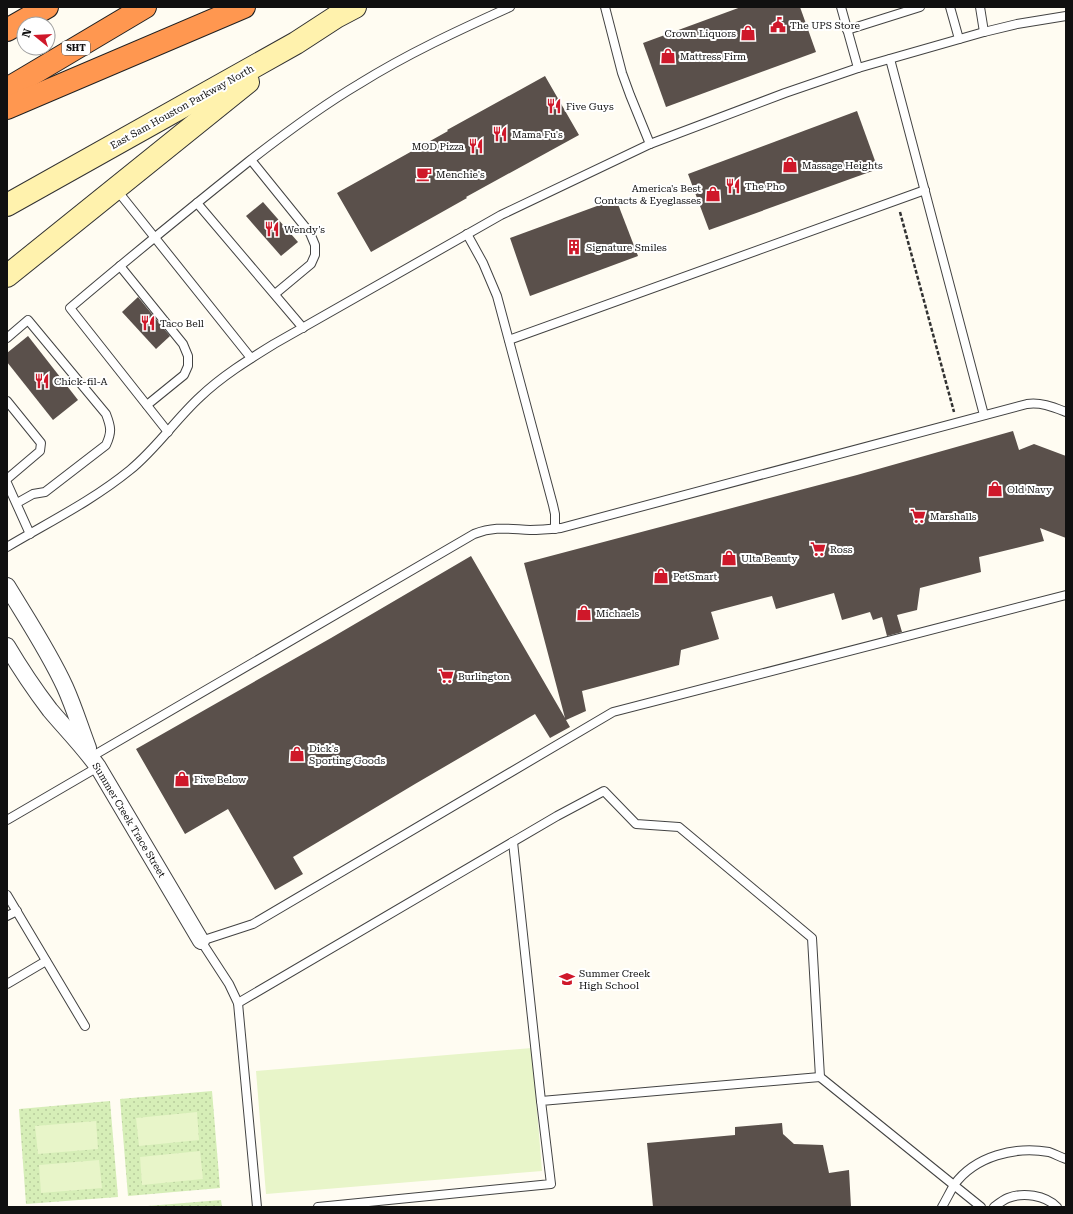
<svg xmlns="http://www.w3.org/2000/svg" width="1073" height="1214" viewBox="0 0 1073 1214" font-family="'Roboto Serif',serif">
	<style>
		.park { fill: url(#park-dots) }
		.pitch { fill: #e8f5c9 }
		.building { fill: #5a504b }
		.lines { fill: none; stroke-linecap: round; stroke-linejoin: round }
		.service-casing { stroke: #434343; stroke-width: 10 }
		.minor-casing { stroke: #434343; stroke-width: 18 }
		.secondary-casing { stroke: #323232; stroke-width: 24 }
		.motorway-casing { stroke: #212121; stroke-width: 24 }
		.path { stroke: #323232; stroke-width: 2.5; stroke-dasharray: 4 2; stroke-linecap: butt }
		.service { stroke: #fff; stroke-width: 8 }
		.minor { stroke: #fff; stroke-width: 16 }
		.secondary { stroke: #fff2ad; stroke-width: 22 }
		.motorway { stroke: #ff9750; stroke-width: 22 }
		.labels { text-anchor: middle; dominant-baseline: central; stroke-width: 4; stroke-linejoin: round; paint-order: stroke }
		.shield { fill: #fff; stroke: #585858; stroke-width: 1 }
		.shield-label { font-size: 9px; font-weight: bold; fill: #101010 }
		.poi-label { font-size: 10px; fill: #101010; stroke: #fff; text-anchor: start }
		.street-label { font-size: 10px; fill: #101010; stroke: #fff }
	</style>
	<defs>
		<pattern id="park-dots" width="8" height="8" patternUnits="userSpaceOnUse"><rect width="8" height="8" fill="#d6eeb7"/><path d="M2 2h.1M6 6h.1" fill="none" stroke="#b7cb9c" stroke-width="1.8" stroke-linecap="round"/></pattern>
	</defs>
	<rect width="100%" height="100%" fill="#fffcf2"/>
	<g class="park">
		<path d="M212,1091L220,1188L128,1196L120,1099Z"/>
		<path d="M110,1101L118,1197L26,1204L19,1109Z"/>
		<path d="M221,1200L222,1207H135Z"/>
	</g>
	<g class="pitch">
		<path d="M532,1048L542,1171L266,1194L256,1071Z"/>
		<path d="M197,1112L199,1140L139,1146L136,1118Z"/>
		<path d="M96,1121L98,1149L38,1154L35,1126Z"/>
		<path d="M200,1151L203,1179L142,1185L140,1157Z"/>
		<path d="M99,1160L102,1188L41,1193L39,1165Z"/>
	</g>
	<g class="building">
		<path d="M741,7H800L816,52L666,107L643,43Z"/>
		<path d="M545,76L579,135L466,197L467,198L371,252L337,193L448,131L447,130Z"/>
		<path d="M857,111L878,169L709,230L688,174Z"/>
		<path d="M616,199L638,256L530,296L510,238Z"/>
		<path d="M263,202L298,242L281,256L246,216Z"/>
		<path d="M138,297L170,336L156,349L122,312Z"/>
		<path d="M28,336L78,400L53,420L7,362V353Z"/>
		<path d="M1013,431L1019,450L1034,444L1066,456V538L1040,528L1044,541L979,557L981,572L920,588L917,610L897,615L902,632L887,636L882,617L873,620L870,612L842,620L834,593L776,609L772,596L711,612L719,639L681,650L679,665L582,691L586,711L566,720L570,727L550,738L535,714L415,784L293,857L303,874L275,890L228,809L185,834L136,749L331,638L471,556L565,718L524,563L857,475Z"/>
		<path d="M782,1123L783,1134L794,1144L823,1145L829,1173L849,1170L851,1207H653L647,1143L735,1135V1127Z"/>
	</g>
	<g class="lines">
		<defs>
			<g id="service">
				<path d="M605,7L622,73L630,95L650,144"/>
				<path d="M841,7L858,68"/>
				<path d="M950,7L959,39"/>
				<path d="M980,7L984,32"/>
				<path d="M847,30L920,7"/>
				<path d="M890,59L984,415"/>
				<path d="M251,160L310,233L315,245V255L311,264L275,294"/>
				<path d="M116,189L251,358"/>
				<path d="M197,203L303,328"/>
				<path d="M467,234L483,263L497,296L553,505L555,514V529"/>
				<path d="M120,266L183,344L188,356V366L184,375L147,405"/>
				<path d="M7,338L28,320L106,414C111,427 112,432 106,445L45,492L33,494L17,503"/>
				<path d="M509,340L925,190"/>
				<path d="M7,401L41,443L40,451L7,479"/>
				<path d="M168,432L70,308C129,258 188,210 248,162C284,134 320,107 359,84C407,54 459,30 510,7"/>
				<path d="M7,483L30,534"/>
				<path d="M7,547C49,522 92,501 130,470C157,448 175,420 200,397C222,376 248,360 274,344L501,215L650,144L785,93L858,68L984,32L1017,24L1066,16"/>
				<path d="M91,757L474,534C495,526 508,529 530,530C541,530 551,529 561,528L1027,404C1041,402 1053,407 1066,412"/>
				<path d="M7,820L98,767"/>
				<path d="M513,842L541,1101"/>
				<path d="M7,895L85,1026"/>
				<path d="M7,916L17,911"/>
				<path d="M7,984L46,961"/>
				<path d="M238,1003L557,816L604,791L636,824L679,827L812,938L820,1077L981,1207"/>
				<path d="M257,1207L238,1003L229,984L201,941L253,924L613,712L1066,595"/>
				<path d="M318,1207L551,1184L541,1101L820,1077"/>
				<path d="M942,1207C946,1200 950,1192 954,1185C975,1156 1015,1146 1049,1152C1055,1154 1060,1157 1066,1159"/>
				<path d="M994,1207C998,1204 1003,1200 1008,1198C1023,1192 1045,1195 1057,1207"/>
			</g>
			<g id="minor">
				<path d="M7,586C27,619 49,652 65,687C74,707 80,727 88,748"/>
				<path d="M7,646C20,668 34,689 50,710C66,729 83,746 98,767L201,941"/>
			</g>
			<g id="secondary">
				<path d="M7,205L296,43L336,17L355,7"/>
				<path d="M7,276L248,82"/>
			</g>
			<g id="motorway">
				<path d="M7,30L47,7"/>
				<path d="M7,89L145,7"/>
				<path d="M7,108L244,7"/>
			</g>
		</defs>
		<use href="#service" class="service-casing"/>
		<use href="#minor" class="minor-casing"/>
		<use href="#secondary" class="secondary-casing"/>
		<use href="#motorway" class="motorway-casing"/>
		<path class="path" d="M900,212L954,412"/>
		<use href="#service" class="service"/>
		<use href="#minor" class="minor"/>
		<use href="#secondary" class="secondary"/>
		<use href="#motorway" class="motorway"/>
	</g>
	<defs>
		<symbol id="civic-bare" viewBox="-9 -9 18 18"><path d="M-.6-6.5H3V-4.5H.6V-3L4-1V1h2V6H-6V1h2V-1L-.6-3ZM-1.2 2.5V6h2.4V2.5Z" fill="#cf182a" stroke="#fff" stroke-width="2.5" paint-order="stroke"/></symbol>
		<symbol id="shop-bare" viewBox="-9 -9 18 18"><path d="M-5-2.5h2.3a2.7 3.5 0 0 1 5.4 0H5L5.5 6h-11ZM-1.5-2.5h3a1.5 2.3 0 0 0-3 0Z" fill="#cf182a" stroke="#fff" stroke-width="2.5" paint-order="stroke"/></symbol>
		<symbol id="restaurant-bare" viewBox="-9 -9 18 18"><path d="M-5-6h1v4h1v-4h1v4h1v-4h1v5L-1.5 .5V6h-2V.5L-5-1ZM5-6V6H3V1.5H1.5Q1.5-4 5-6Z" fill="#cf182a" stroke="#fff" stroke-width="2.5" paint-order="stroke"/></symbol>
		<symbol id="cafe-bare" viewBox="-9 -9 18 18"><path d="M-5.5-4.5H6V0H3Q3 3.5 0 3.5H-2.5Q-5.5 3.5-5.5 0ZM3-3.2v2h1.7v-2ZM-6 4.5H4V6H-6Z" fill="#cf182a" stroke="#fff" stroke-width="2.5" paint-order="stroke"/></symbol>
		<symbol id="building-bare" viewBox="-9 -9 18 18"><path d="M-4-6H4V6H1V3H-1V6H-4ZM-2.5-4.3h1.7v1.8h-1.7ZM.8-4.3h1.7v1.8H.8ZM-2.5-1h1.7V.8h-1.7ZM.8-1h1.7V.8H.8Z" fill="#cf182a" stroke="#fff" stroke-width="2.5" paint-order="stroke"/></symbol>
		<symbol id="supermarket-bare" viewBox="-9 -9 18 18"><path d="M-6-5.5h2.5l.6 2H6L4.5 2H-2.5L-4.4-4H-6ZM-1.5 3.2a1.3 1.3 0 1 0 .1 0ZM3 3.2a1.3 1.3 0 1 0 .1 0Z" fill="#cf182a" stroke="#fff" stroke-width="2.5" paint-order="stroke"/></symbol>
		<symbol id="school-bare" viewBox="-9 -9 18 18"><path d="M0-5L7-2L0 1L-7-2ZM-4 1L0 2.5L4 1V4Q0 6-4 4Z" fill="#cf182a" stroke="#fff" stroke-width="2.5" paint-order="stroke"/></symbol>
	</defs>
	<g fill-rule="evenodd">
		<use href="#civic-bare" x="767" y="14" width="22" height="22"/>
		<use href="#shop-bare" x="737" y="22" width="22" height="22"/>
		<use href="#shop-bare" x="657" y="45" width="22" height="22"/>
		<use href="#restaurant-bare" x="543" y="95" width="22" height="22"/>
		<use href="#restaurant-bare" x="489" y="123" width="22" height="22"/>
		<use href="#restaurant-bare" x="465" y="135" width="22" height="22"/>
		<use href="#shop-bare" x="779" y="154" width="22" height="22"/>
		<use href="#cafe-bare" x="413" y="163" width="22" height="22"/>
		<use href="#restaurant-bare" x="722" y="175" width="22" height="22"/>
		<use href="#shop-bare" x="702" y="183" width="22" height="22"/>
		<use href="#restaurant-bare" x="261" y="218" width="22" height="22"/>
		<use href="#building-bare" x="563" y="236" width="22" height="22"/>
		<use href="#restaurant-bare" x="137" y="312" width="22" height="22"/>
		<use href="#restaurant-bare" x="31" y="370" width="22" height="22"/>
		<use href="#shop-bare" x="984" y="478" width="22" height="22"/>
		<use href="#supermarket-bare" x="907" y="505" width="22" height="22"/>
		<use href="#supermarket-bare" x="807" y="538" width="22" height="22"/>
		<use href="#shop-bare" x="718" y="547" width="22" height="22"/>
		<use href="#shop-bare" x="650" y="565" width="22" height="22"/>
		<use href="#shop-bare" x="573" y="602" width="22" height="22"/>
		<use href="#supermarket-bare" x="435" y="665" width="22" height="22"/>
		<use href="#shop-bare" x="286" y="743" width="22" height="22"/>
		<use href="#shop-bare" x="171" y="768" width="22" height="22"/>
		<use href="#school-bare" x="556" y="968" width="22" height="22"/>
	</g>
	<g class="labels">
		<rect class="shield" x="62" y="41" width="28" height="14" rx="3"/>
		<g class="shield-label">
			<text x="76" y="48">SHT</text>
		</g>
		<g class="poi-label">
			<text x="790" y="25">The UPS Store</text>
			<text x="736" y="33" text-anchor="end">Crown Liquors</text>
			<text x="680" y="56">Mattress Firm</text>
			<text x="566" y="106">Five Guys</text>
			<text x="512" y="134">Mama Fu's</text>
			<text x="464" y="146" text-anchor="end">MOD Pizza</text>
			<text x="802" y="165">Massage Heights</text>
			<text x="436" y="174">Menchie's</text>
			<text x="745" y="186">The Pho</text>
			<text x="701" y="188" text-anchor="end">America's Best<tspan x="701" dy="12">Contacts &amp; Eyeglasses</tspan></text>
			<text x="284" y="229">Wendy's</text>
			<text x="586" y="247">Signature Smiles</text>
			<text x="160" y="323">Taco Bell</text>
			<text x="54" y="381">Chick-fil-A</text>
			<text x="1007" y="489">Old Navy</text>
			<text x="930" y="516">Marshalls</text>
			<text x="830" y="549">Ross</text>
			<text x="741" y="558">Ulta Beauty</text>
			<text x="673" y="576">PetSmart</text>
			<text x="596" y="613">Michaels</text>
			<text x="458" y="676">Burlington</text>
			<text x="309" y="748">Dick's<tspan x="309" dy="12">Sporting Goods</tspan></text>
			<text x="194" y="779">Five Below</text>
			<text x="579" y="973">Summer Creek<tspan x="579" dy="12">High School</tspan></text>
		</g>
		<g class="street-label">
			<text transform="translate(182 107) rotate(-29)">East Sam Houston Parkway North</text>
			<text transform="translate(129 820) rotate(59)">Summer Creek Trace Street</text>
		</g>
	</g>
	<rect width="1073" height="1214" fill="none" stroke="#101010" stroke-width="16"/>
	<g transform="translate(36 36) rotate(288)"><circle r="19" fill="#ffffff" stroke="#9f9f9f"/>
	<path d="M0-3L7 15L0 10L-7 15Z" fill="#cf182a"/>
	<text y="-6" font-size="11" font-weight="bold" text-anchor="middle" fill="#101010">N</text>
	</g>
</svg>
